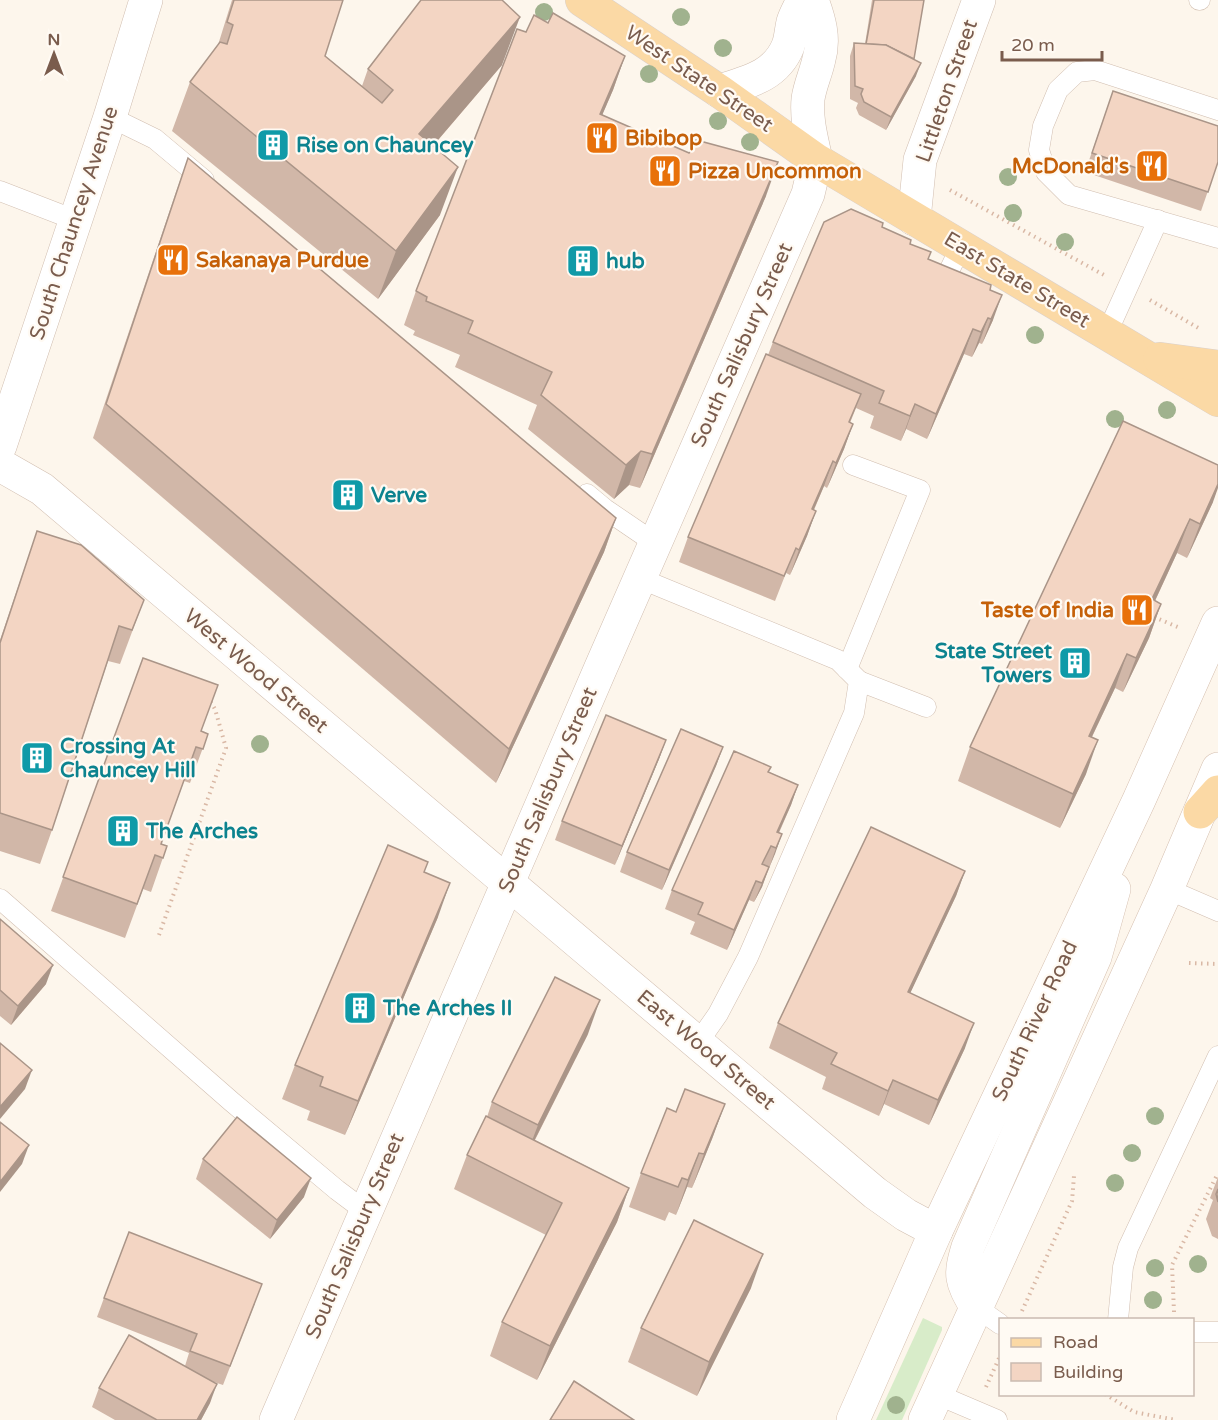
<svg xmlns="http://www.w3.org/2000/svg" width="1218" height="1420" viewBox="0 0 1218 1420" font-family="'Varela Round',sans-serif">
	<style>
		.green { fill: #d8ecc9 }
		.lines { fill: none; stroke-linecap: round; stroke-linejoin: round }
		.service-casing { stroke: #d1beb0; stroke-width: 21 }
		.minor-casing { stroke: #d1beb0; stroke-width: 34 }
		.tertiary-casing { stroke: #d1beb0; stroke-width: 34 }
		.secondary-casing { stroke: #d6c0b0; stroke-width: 34 }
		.primary-casing { stroke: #dad1cd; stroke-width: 34 }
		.path { stroke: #d9b8a5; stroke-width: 4; stroke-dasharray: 1.5 4.5; stroke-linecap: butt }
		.service { stroke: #fff; stroke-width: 20 }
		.minor { stroke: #fff; stroke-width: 33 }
		.tertiary { stroke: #fff; stroke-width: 33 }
		.secondary { stroke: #fff; stroke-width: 33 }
		.primary { stroke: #fbd9a5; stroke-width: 33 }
		.tree { fill: #a0b28e }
		.wall { fill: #d1b7a8 }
		.shaded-wall { fill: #aa9588 }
		.building { fill: #f3d5c3; stroke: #aa9588; stroke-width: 1.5 }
		.labels { text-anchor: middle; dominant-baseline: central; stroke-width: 4.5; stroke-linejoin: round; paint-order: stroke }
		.street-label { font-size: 21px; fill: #7a5c4d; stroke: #fffaf3 }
		.food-label { font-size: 21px; font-weight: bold; fill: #c56008; stroke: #fffaf3; text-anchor: start }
		.culture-label { font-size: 21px; font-weight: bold; fill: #0d838f; stroke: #fffaf3; text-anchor: start }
	</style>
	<rect width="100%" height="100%" fill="#fdf6ec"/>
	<path class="green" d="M923,1318L942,1327V1330L902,1420H876Z"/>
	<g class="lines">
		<defs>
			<g id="service">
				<path d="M1199,0H1200"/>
				<path d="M1218,110L1095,70L1077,72L1058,90L1043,126L1039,150L1046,172L1069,195L1218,238"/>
				<path d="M110,117L155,139L204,180"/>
				<path d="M0,191L75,220"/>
				<path d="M939,292L961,246"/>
				<path d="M1107,333L1158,220"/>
				<path d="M587,494L605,509L655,543"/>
				<path d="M639,578L838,660L859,681L854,713L748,957L718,1014L697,1044"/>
				<path d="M847,669L920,490L853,465"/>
				<path d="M859,681L926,707"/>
				<path d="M1167,889L1218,911"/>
				<path d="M0,899L232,1102L337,1190L365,1211"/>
				<path d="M976,1307L1000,1324"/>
				<path d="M1118,1320L1123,1267L1128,1248L1218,1056"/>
				<path d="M1192,1332H1218"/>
				<path d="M936,1394L997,1420"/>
			</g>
			<g id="minor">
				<path d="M914,219L920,160L979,0"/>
				<path d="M0,446L110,117L146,0"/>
				<path d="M0,465L42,489L875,1193L906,1215L936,1231"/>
				<path d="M276,1420C451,1010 629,602 808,194L816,160"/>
			</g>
			<g id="tertiary">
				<path d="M812,0C819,19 825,38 819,59C816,73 810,85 808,99C806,120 812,140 816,160"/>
				<path d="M719,91C748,82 776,76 788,46C791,38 791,30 793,22C795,15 800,7 803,0"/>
			</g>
			<g id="secondary">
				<path d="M976,1307C961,1280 959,1277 968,1247L1095,957L1114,889"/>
				<path d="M853,1420L936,1231L1139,800L1218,623"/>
				<path d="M925,1420L1167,889L1218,769"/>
			</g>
			<g id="primary">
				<path d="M582,0L719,91L816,160L1218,400"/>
				<path d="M1160,359L1218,367"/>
				<path d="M1200,812L1218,792"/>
			</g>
		</defs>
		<use href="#service" class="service-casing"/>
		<use href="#minor" class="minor-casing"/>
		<use href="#tertiary" class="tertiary-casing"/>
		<use href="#secondary" class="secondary-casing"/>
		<use href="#primary" class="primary-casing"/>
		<g class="path">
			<path d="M950,190L1104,275"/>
			<path d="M1150,300L1200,329"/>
			<path d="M1154,617L1180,628"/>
			<path d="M159,935L226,748L215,709L210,701"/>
			<path d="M1189,963L1218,964"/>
			<path d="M1022,1311L1072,1201L1074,1176"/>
			<path d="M1174,1312L1172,1265L1218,1173"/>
			<path d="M986,1387L1000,1356"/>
			<path d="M1105,1394L1134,1412L1176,1420"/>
		</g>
		<use href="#service" class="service"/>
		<use href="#minor" class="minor"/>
		<use href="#tertiary" class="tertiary"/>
		<use href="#secondary" class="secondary"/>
		<use href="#primary" class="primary"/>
	</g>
	<g class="tree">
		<circle cx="544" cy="12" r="9"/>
		<circle cx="681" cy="17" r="9"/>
		<circle cx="723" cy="48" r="9"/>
		<circle cx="649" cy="74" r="9"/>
		<circle cx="718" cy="121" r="9"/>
		<circle cx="750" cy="142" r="9"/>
		<circle cx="1008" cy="177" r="9"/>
		<circle cx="1013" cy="213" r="9"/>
		<circle cx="1065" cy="242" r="9"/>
		<circle cx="1035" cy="335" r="9"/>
		<circle cx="1167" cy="410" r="9"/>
		<circle cx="1115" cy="419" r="9"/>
		<circle cx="260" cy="744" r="9"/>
		<circle cx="1155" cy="1116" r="9"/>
		<circle cx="1132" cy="1153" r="9"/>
		<circle cx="1115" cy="1183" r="9"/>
		<circle cx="1198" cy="1264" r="9"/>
		<circle cx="1155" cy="1268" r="9"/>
		<circle cx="1153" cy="1300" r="9"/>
		<circle cx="896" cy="1405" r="9"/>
	</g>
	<g class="wall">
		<path d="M232,0H343L325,56L362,86L368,69L502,65L433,146L440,215L378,299L172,131L190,82L218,45Z"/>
		<path d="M872,0H924L914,59L916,76L886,130L859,115L856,108L858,103L850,99V56L854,43L865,44Z"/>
		<path d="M548,23L625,56L613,90L602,115L766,196L640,488L629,485L614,499L528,429L537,405L455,367L460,355L413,335L415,331L404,325L416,291L526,32Z"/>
		<path d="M1113,91L1218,162L1201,211L1085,172Z"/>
		<path d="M188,158L616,518L604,552L496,783L93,438L176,192Z"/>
		<path d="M882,227L910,244L929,259L990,290L993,320L982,344L979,343L972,357L964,354L927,439L906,429L901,441L870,428L874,416L856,408L850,423L853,424L844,449L827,488L824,486L814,510L816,511L807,536L790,575L786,573L775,601L679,562L688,537L768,355L773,342Z"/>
		<path d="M1123,421L1213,502L1187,558L1177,553L1155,601L1161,604L1149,638L1123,692L1115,688L1092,737L1086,774L1060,828L958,781L970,747Z"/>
		<path d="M37,531L144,600L120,664L108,661L52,830L40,864L0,851V640Z"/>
		<path d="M143,658L201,732L208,734L190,783L184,781L161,844L167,846L151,892L143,889L125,938L51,911Z"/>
		<path d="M666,740L659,759L615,865L555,840L562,821Z"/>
		<path d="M723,747L716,766L662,890L620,872L627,852Z"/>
		<path d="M769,772L798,785L791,805L779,833L782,834L762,887L754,902L749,900L727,950L690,934L695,922L665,909L672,890Z"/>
		<path d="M965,871L956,896L910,993L965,1048L929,1125L884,1104L879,1116L822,1089L826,1077L769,1048L778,1023Z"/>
		<path d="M424,872L438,917L345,1135L307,1120L310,1111L282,1099L295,1065Z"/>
		<path d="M0,919L46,984L11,1025L0,1016Z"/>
		<path d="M588,1034L535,1140L629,1188L617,1222L537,1380L490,1356L502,1322L546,1235L454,1189L467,1155L487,1117L492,1102Z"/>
		<path d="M725,1104L712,1139L692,1188L687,1187L676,1215L669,1212L665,1221L629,1207L641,1173L676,1112Z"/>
		<path d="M203,1159L304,1197L270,1239L196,1179Z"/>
		<path d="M1218,1177V1239L1212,1236L1206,1219L1213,1200L1210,1198Z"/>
		<path d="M751,1288L697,1396L628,1362L641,1328Z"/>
		<path d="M104,1298L255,1303L223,1385L214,1382L210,1403L201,1420H115L92,1407L99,1388L185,1366L189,1353L97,1317Z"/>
	</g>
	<g class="shaded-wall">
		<path d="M520,17L502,65L402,182L419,134Z"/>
		<path d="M625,56L613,90L588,148L600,114Z"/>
		<path d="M921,63L916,76L886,130L891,117Z"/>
		<path d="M778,162L766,196L640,488L652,454Z"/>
		<path d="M458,167L440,215L378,299L396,251Z"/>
		<path d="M1002,295L993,320L982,344L991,319Z"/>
		<path d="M988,318L979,343L972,357L981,332Z"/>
		<path d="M973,329L964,354L927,439L936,414Z"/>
		<path d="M915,404L906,429L901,441L910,416Z"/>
		<path d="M853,424L844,449L827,488L836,463Z"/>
		<path d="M641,451L629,485L614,499L626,465Z"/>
		<path d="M833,461L824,486L803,534L812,509Z"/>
		<path d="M1218,484V488L1213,502L1187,558L1200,524Z"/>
		<path d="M816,511L807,536L790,575L799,550Z"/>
		<path d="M616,518L604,552L496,783L509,749Z"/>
		<path d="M1190,519L1177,553L1140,633L1152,599Z"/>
		<path d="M1161,604L1149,638L1123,692L1136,658Z"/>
		<path d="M1127,654L1115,688L1076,770L1089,736Z"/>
		<path d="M666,740L659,759L615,865L622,846Z"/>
		<path d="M1098,740L1086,774L1060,828L1073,794Z"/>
		<path d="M723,747L716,766L662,890L669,870Z"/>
		<path d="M798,785L791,805L772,847L777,832Z"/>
		<path d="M782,834L775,854L769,868L776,848Z"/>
		<path d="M769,867L762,887L754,902L762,883Z"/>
		<path d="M965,871L956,896L899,1017L908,992Z"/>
		<path d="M756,881L749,900L727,950L734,930Z"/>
		<path d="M450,883L438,917L345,1135L358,1101Z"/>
		<path d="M53,965L46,984L11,1025L18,1006Z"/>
		<path d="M600,1000L588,1034L525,1159L538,1125Z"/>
		<path d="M974,1023L965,1048L929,1125L938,1100Z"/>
		<path d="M32,1070L25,1089L0,1119V1107Z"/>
		<path d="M893,1080L884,1104L879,1116L888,1091Z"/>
		<path d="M725,1104L712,1139L692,1188L704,1154Z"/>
		<path d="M29,1145L22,1164L0,1192V1182Z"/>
		<path d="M699,1153L687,1187L676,1215L688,1180Z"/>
		<path d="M311,1178L304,1197L270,1239L277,1220Z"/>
		<path d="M629,1188L617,1222L537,1380L550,1346Z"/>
		<path d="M763,1254L751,1288L697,1396L709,1362Z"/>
		<path d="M217,1384L210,1403L201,1420H197Z"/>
	</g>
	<g class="building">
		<path d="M234,0H343L325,56L382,103L393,90L368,69L421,0H502L520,17L419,134L458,167L396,251L190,82L220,42L227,44L233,25L227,22Z"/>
		<path d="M874,0H924L914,59L886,45L866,44Z"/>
		<path d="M553,13L625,56L600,114L689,153L696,140L778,162L652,454L641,451L626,465L541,395L552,372L468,333L473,321L426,301L427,297L416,291L517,29L526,32L534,15L548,23Z"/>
		<path d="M854,43L886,45L921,63L891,117L864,102L861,94L863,89L855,86Z"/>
		<path d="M1113,91L1218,126V162L1208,192L1092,153Z"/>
		<path d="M188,158L616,518L509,749L106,404Z"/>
		<path d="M851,209L883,223L882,227L911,240L910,244L931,252L928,259L991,285L990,290L1002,295L991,319L988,318L981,332L973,329L936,414L915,404L910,416L879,403L884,391L773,342L824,222Z"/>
		<path d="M766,354L861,394L849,422L853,424L836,463L833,461L812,509L816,511L799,550L796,548L784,576L688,537Z"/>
		<path d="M1123,421L1218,465V484L1200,524L1190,519L1152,599L1161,604L1136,658L1127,654L1089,736L1098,740L1073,794L970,747Z"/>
		<path d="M37,531L81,545L144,600L132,630L119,626L52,830L0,813V643Z"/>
		<path d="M143,658L218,685L201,731L208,734L203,749L196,747L161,844L167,846L163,858L155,855L137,904L63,877Z"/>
		<path d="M606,715L666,740L622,846L562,821Z"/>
		<path d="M681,729L723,747L669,870L627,852Z"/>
		<path d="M734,751L771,767L768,772L798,785L777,832L782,834L776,848L771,846L762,864L769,867L762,883L756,881L734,930L698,914L703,903L672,890Z"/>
		<path d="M871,827L965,871L908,992L974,1023L938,1100L893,1080L888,1091L831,1064L837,1053L778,1023Z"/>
		<path d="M388,845L428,862L424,872L450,883L358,1101L320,1086L323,1077L295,1065Z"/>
		<path d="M0,919L53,965L18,1006L0,990Z"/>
		<path d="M555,977L600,1000L538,1125L492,1102Z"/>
		<path d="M0,1043L32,1070L0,1107Z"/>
		<path d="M685,1089L725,1104L704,1154L699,1153L688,1180L682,1178L678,1187L641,1173L667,1108L676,1112Z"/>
		<path d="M486,1116L629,1188L550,1346L502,1322L562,1203L467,1155Z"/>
		<path d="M237,1117L311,1178L277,1220L203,1159Z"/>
		<path d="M0,1122L29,1145L0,1182Z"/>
		<path d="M1218,1189V1202L1216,1194Z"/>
		<path d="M694,1220L763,1254L709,1362L641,1328Z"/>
		<path d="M129,1232L262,1284L230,1366L190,1351L197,1334L104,1298Z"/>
		<path d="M129,1335L217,1384L197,1420H157L99,1388Z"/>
		<path d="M574,1381L634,1420H550Z"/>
	</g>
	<defs>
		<symbol id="restaurant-square" viewBox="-11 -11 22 22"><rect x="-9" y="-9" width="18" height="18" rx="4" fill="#e8710a" stroke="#fffaf3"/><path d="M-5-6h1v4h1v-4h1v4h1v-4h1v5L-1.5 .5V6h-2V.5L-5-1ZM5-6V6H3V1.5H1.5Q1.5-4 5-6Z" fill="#fff"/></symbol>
		<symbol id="building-square" viewBox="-11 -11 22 22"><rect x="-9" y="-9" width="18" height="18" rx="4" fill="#0f9aa8" stroke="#fffaf3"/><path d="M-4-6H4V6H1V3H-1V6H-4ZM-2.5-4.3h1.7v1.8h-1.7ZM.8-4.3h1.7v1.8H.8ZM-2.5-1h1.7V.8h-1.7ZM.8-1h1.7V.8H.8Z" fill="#fff"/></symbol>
	</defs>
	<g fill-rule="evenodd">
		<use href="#restaurant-square" x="583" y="119" width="38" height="38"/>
		<use href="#building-square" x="254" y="126" width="38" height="38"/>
		<use href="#restaurant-square" x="1133" y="147" width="38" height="38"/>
		<use href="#restaurant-square" x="646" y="152" width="38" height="38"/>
		<use href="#restaurant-square" x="154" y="241" width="38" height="38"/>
		<use href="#building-square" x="564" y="242" width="38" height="38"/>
		<use href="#building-square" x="329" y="476" width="38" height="38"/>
		<use href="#restaurant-square" x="1118" y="591" width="38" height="38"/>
		<use href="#building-square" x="1056" y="644" width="38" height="38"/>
		<use href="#building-square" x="18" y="739" width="38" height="38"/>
		<use href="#building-square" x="104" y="812" width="38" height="38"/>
		<use href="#building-square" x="341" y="989" width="38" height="38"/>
	</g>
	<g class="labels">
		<g class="street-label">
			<text transform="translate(699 79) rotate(34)">West State Street</text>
			<text transform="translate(947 91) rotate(-71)">Littleton Street</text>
			<text transform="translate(74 223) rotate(-72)">South Chauncey Avenue</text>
			<text transform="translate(1017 280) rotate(31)">East State Street</text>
			<text transform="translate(742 345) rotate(-66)">South Salisbury Street</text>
			<text transform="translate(256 671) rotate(40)">West Wood Street</text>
			<text transform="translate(548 790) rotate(-67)">South Salisbury Street</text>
			<text transform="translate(1035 1021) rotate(-65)">South River Road</text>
			<text transform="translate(706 1050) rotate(40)">East Wood Street</text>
			<text transform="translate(355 1236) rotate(-67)">South Salisbury Street</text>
		</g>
		<g class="food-label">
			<text x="625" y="138">Bibibop</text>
			<text x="1129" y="166" text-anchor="end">McDonald's</text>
			<text x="688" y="171">Pizza Uncommon</text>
			<text x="196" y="260">Sakanaya Purdue</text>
			<text x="1114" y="610" text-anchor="end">Taste of India</text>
		</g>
		<g class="culture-label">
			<text x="296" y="145">Rise on Chauncey</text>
			<text x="606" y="261">hub</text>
			<text x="371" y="495">Verve</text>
			<text x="1052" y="651" text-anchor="end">State Street<tspan x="1052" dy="24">Towers</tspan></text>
			<text x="60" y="746">Crossing At<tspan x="60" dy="24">Chauncey Hill</tspan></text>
			<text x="146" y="831">The Arches</text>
			<text x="383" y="1008">The Arches II</text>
		</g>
	</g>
	<rect x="999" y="1318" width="195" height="78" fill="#fffaf3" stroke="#cabbb1" stroke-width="1.5"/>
	<rect x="1011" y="1338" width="30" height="9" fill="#fbd9a5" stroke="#cabbb1" stroke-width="1.5"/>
	<text x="1053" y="1348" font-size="18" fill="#7a5c4d">Road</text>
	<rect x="1011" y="1363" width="30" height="18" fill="#f3d5c3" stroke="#cabbb1" stroke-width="1.5"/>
	<text x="1053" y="1378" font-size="18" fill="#7a5c4d">Building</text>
	<g transform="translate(54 54)" stroke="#fffaf3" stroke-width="4.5" paint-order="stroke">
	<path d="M0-4.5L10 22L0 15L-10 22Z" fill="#7a5c4d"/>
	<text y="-9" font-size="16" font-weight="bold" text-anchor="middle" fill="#7a5c4d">N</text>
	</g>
	<path d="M1002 51v9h100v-9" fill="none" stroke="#7a5c4d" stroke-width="3"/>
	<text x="1011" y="51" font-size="18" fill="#7a5c4d" stroke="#fffaf3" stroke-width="4.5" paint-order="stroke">20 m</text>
</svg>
